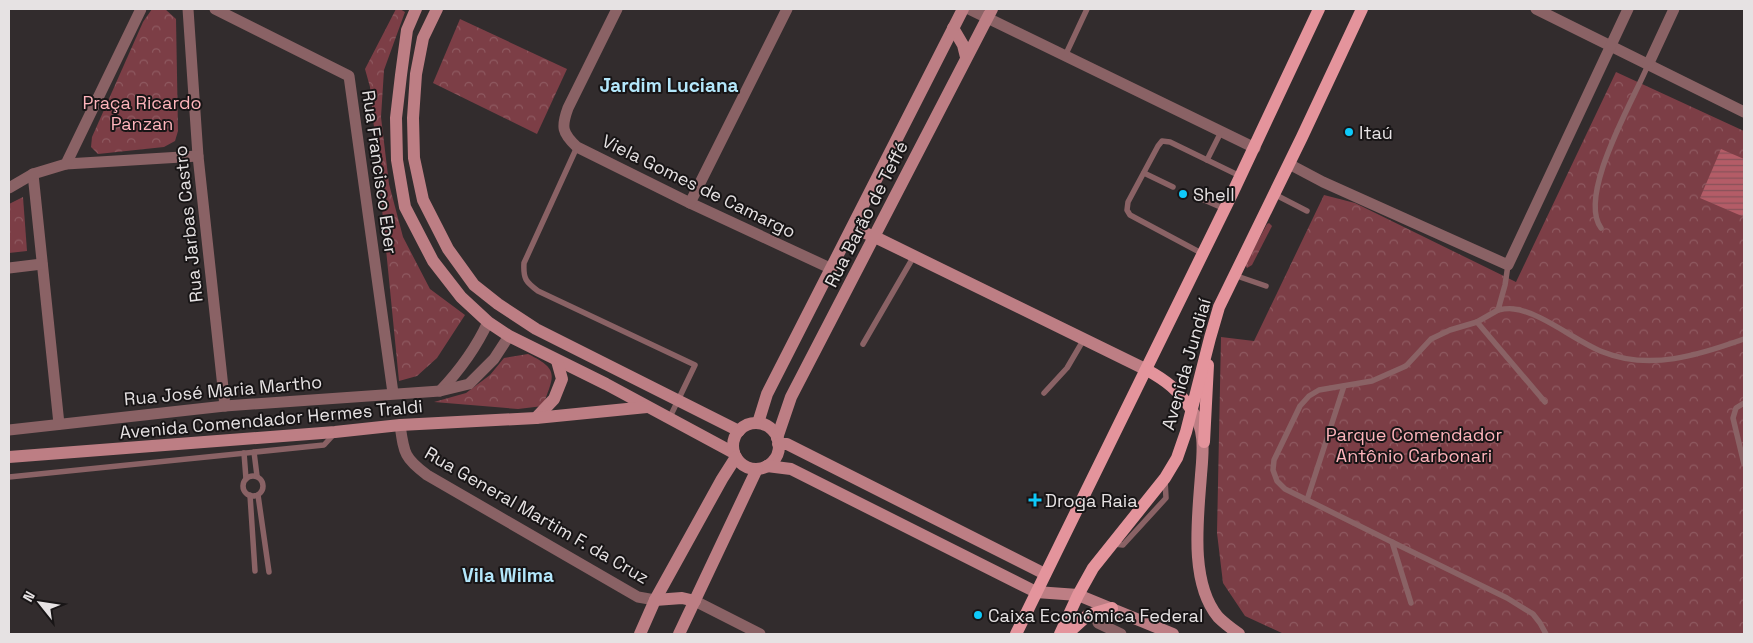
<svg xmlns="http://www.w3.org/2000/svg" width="1753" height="643" viewBox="0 0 1753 643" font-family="'Space Grotesk',sans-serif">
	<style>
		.park { fill: url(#park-crowns) }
		.water { fill: url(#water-rules) }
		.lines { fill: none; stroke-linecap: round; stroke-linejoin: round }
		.lane { stroke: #8a6265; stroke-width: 5.5 }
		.street { stroke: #8a6265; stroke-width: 11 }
		.secondary { stroke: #bd7e84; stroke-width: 12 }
		.primary { stroke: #e4949c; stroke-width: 12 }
		.poi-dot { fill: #0ecafa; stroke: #181516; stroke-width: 2 }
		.labels { text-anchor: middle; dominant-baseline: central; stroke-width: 4; stroke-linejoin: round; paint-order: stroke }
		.park-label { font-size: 18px; fill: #feb4bb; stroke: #181516 }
		.poi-label { font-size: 18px; fill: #e6e2e3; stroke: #181516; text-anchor: start }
		.street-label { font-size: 18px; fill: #e6e2e3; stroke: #181516 }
		.neighbourhood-label { font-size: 19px; font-weight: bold; fill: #b3e7fb; stroke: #181516 }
	</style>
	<defs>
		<pattern id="park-crowns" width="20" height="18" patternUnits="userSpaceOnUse" patternTransform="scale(1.25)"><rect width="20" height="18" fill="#7c3e46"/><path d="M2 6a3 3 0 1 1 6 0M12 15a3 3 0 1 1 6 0" fill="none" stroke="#8f5a61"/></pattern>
		<pattern id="water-rules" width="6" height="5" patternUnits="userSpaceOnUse" patternTransform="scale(1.25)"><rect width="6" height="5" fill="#b45c67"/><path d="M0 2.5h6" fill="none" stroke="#885259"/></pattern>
	</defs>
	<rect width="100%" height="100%" fill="#322c2d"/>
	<g class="park">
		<path d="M152,9H165L176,19L178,131L175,141L164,147L98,154L91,147L92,137L143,22Z"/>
		<path d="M396,9H400L405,12L384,70L381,117L389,184L403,237L430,289L465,315L437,358L417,376L399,381L370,87L365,69Z"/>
		<path d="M460,19L567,69L537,134L433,83Z"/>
		<path d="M1616,72L1744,131V634H1284L1245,616L1223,583L1217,533L1221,337L1254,341L1324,195L1355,203L1516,282Z"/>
		<path d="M23,197L27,251L9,253V204Z"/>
		<path d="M1269,223L1272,226L1252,265L1247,268L1245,265L1267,224Z"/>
		<path d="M528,354C561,370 553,376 543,406L518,409L434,402L466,393L490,375L504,358Z"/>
	</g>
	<path class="water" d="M1721,149L1744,159V217L1700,198Z"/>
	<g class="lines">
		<g class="lane">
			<path d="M1065,56L1087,9"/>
			<path d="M577,147L524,263C523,279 526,282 538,291L695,365L669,419"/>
			<path d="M1207,160L1221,132"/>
			<path d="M1144,173L1173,187"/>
			<path d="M1274,194L1307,211"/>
			<path d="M1195,196L1225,209"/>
			<path d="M1601,228C1577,195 1634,99 1648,65"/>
			<path d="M1203,254L1130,215L1127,210L1128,202L1158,146L1162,141L1170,142L1240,176"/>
			<path d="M1508,265L1505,285L1498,310C1503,309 1509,308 1514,309C1541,312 1577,342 1603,352C1650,371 1699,355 1744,339"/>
			<path d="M1234,275L1266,286"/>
			<path d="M1477,322L1498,310"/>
			<path d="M863,344L914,256"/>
			<path d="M1044,393L1067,368L1084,339"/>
			<path d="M1744,403L1736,408L1733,418L1744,464"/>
			<path d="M254,452L257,476"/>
			<path d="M244,453L246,479"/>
			<circle cx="253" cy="486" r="10"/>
			<path d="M9,477L324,445L335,433"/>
			<path d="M250,495L255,571"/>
			<path d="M258,495L269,572"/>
			<path d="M1307,500L1344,386"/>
			<path d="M1392,542L1285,489L1277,481L1273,470L1274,460L1300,406L1309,396L1319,390L1372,381L1406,366L1431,339L1450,330L1477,322L1545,402"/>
			<path d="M1114,544L1123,545L1166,498L1165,480"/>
			<path d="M1411,603L1392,542L1507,598L1533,614L1540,623L1546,634"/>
		</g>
		<g class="street">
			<path d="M188,9L198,156L225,406"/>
			<path d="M215,9L349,76L393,393"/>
			<path d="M617,9L568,108C561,127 562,133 577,147L690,203L832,269"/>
			<path d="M969,9L1255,148"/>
			<path d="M1536,9L1744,112"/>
			<path d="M1648,65L1674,9"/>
			<path d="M66,164L198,156"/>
			<path d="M1289,164L1323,182L1508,265L1628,9"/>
			<path d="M33,174L59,424"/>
			<path d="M9,188L33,174L66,164L141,9"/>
			<path d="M690,203L787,9"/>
			<path d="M9,268L42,264"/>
			<path d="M440,391C460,370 476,348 488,322"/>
			<path d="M400,425C404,453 404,458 427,475L638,597L655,600"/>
			<path d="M9,430L225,406L440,391L469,384L494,359L509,336"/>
			<path d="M695,601L760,634"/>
			<path d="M1098,623L1121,634"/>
		</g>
		<g class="secondary">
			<path d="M416,9L407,30L401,75L396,118L397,160L405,207L433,261L461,297L488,322L509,336L606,384L734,453"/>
			<path d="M437,9L423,38L416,74L413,118L414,158L423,200L448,249L474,285L498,304L536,329L739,431"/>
			<path d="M953,28L963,45L966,57"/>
			<path d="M853,228L875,237L1147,370"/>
			<path d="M1191,409C1206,429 1203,451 1201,475C1198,517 1189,582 1218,617C1224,623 1232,629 1239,634"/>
			<path d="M536,418L554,399L562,379L557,361"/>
			<path d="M758,423L767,394L963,9"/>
			<circle cx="756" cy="446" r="23"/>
			<path d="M777,438L791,397L992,9"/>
			<path d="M778,444H787L1045,574"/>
			<path d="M9,457L335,432L400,425L536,418L647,407"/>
			<path d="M767,466L791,469L1036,592L1078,595L1173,634"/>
			<path d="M655,600L682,598L695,601"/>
			<path d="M640,634L655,600L722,479L736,457"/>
			<path d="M679,634L757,469"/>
		</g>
		<g class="primary">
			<path d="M1147,370C1167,381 1178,390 1191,409"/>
			<path d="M1204,442L1208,365"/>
			<path d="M1016,634L1232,194L1319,9"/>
			<path d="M1060,634L1078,595L1093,568L1165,478L1177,458L1186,432L1210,338L1219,307L1302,137L1362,9"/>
			<path d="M1067,634L1088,615L1112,608"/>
		</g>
	</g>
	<g class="poi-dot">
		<circle cx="1349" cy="132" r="5"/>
		<circle cx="1183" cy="194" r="5"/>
		<path d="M1032.5 492.5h5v5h5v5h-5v5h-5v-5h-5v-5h5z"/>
		<circle cx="978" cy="615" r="5"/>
	</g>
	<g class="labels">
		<g class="park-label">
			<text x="142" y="102">Praça Ricardo<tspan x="142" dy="21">Panzan</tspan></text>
			<text x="1414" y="434">Parque Comendador<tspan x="1414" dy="21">Antônio Carbonari</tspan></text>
		</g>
		<g class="poi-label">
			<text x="1359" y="132">Itaú</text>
			<text x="1193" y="194">Shell</text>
			<text x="1045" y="500">Droga Raia</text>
			<text x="988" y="615">Caixa Econômica Federal</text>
		</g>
		<g class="street-label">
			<text transform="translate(380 172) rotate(82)">Rua Francisco Eber</text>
			<text transform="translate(699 186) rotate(26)">Viela Gomes de Camargo</text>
			<text transform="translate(866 214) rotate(-63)">Rua Barão de Teffé</text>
			<text transform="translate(188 224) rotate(-96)">Rua Jarbas Castro</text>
			<text transform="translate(1186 364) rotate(-74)">Avenida Jundiaí</text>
			<text transform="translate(223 390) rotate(-5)">Rua José Maria Martho</text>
			<text transform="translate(271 419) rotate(-5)">Avenida Comendador Hermes Traldi</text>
			<text transform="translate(537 515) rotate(30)">Rua General Martim F. da Cruz</text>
		</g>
		<g class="neighbourhood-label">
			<text x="669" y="85">Jardim Luciana</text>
			<text x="508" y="575">Vila Wilma</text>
		</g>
	</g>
	<rect width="1753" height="643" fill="none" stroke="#e6e2e3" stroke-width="20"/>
	<g transform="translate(40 603) rotate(300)" stroke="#181516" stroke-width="4" paint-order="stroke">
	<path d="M0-4L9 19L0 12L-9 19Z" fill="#e6e2e3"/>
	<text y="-8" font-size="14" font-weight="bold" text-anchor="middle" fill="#e6e2e3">N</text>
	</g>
</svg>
